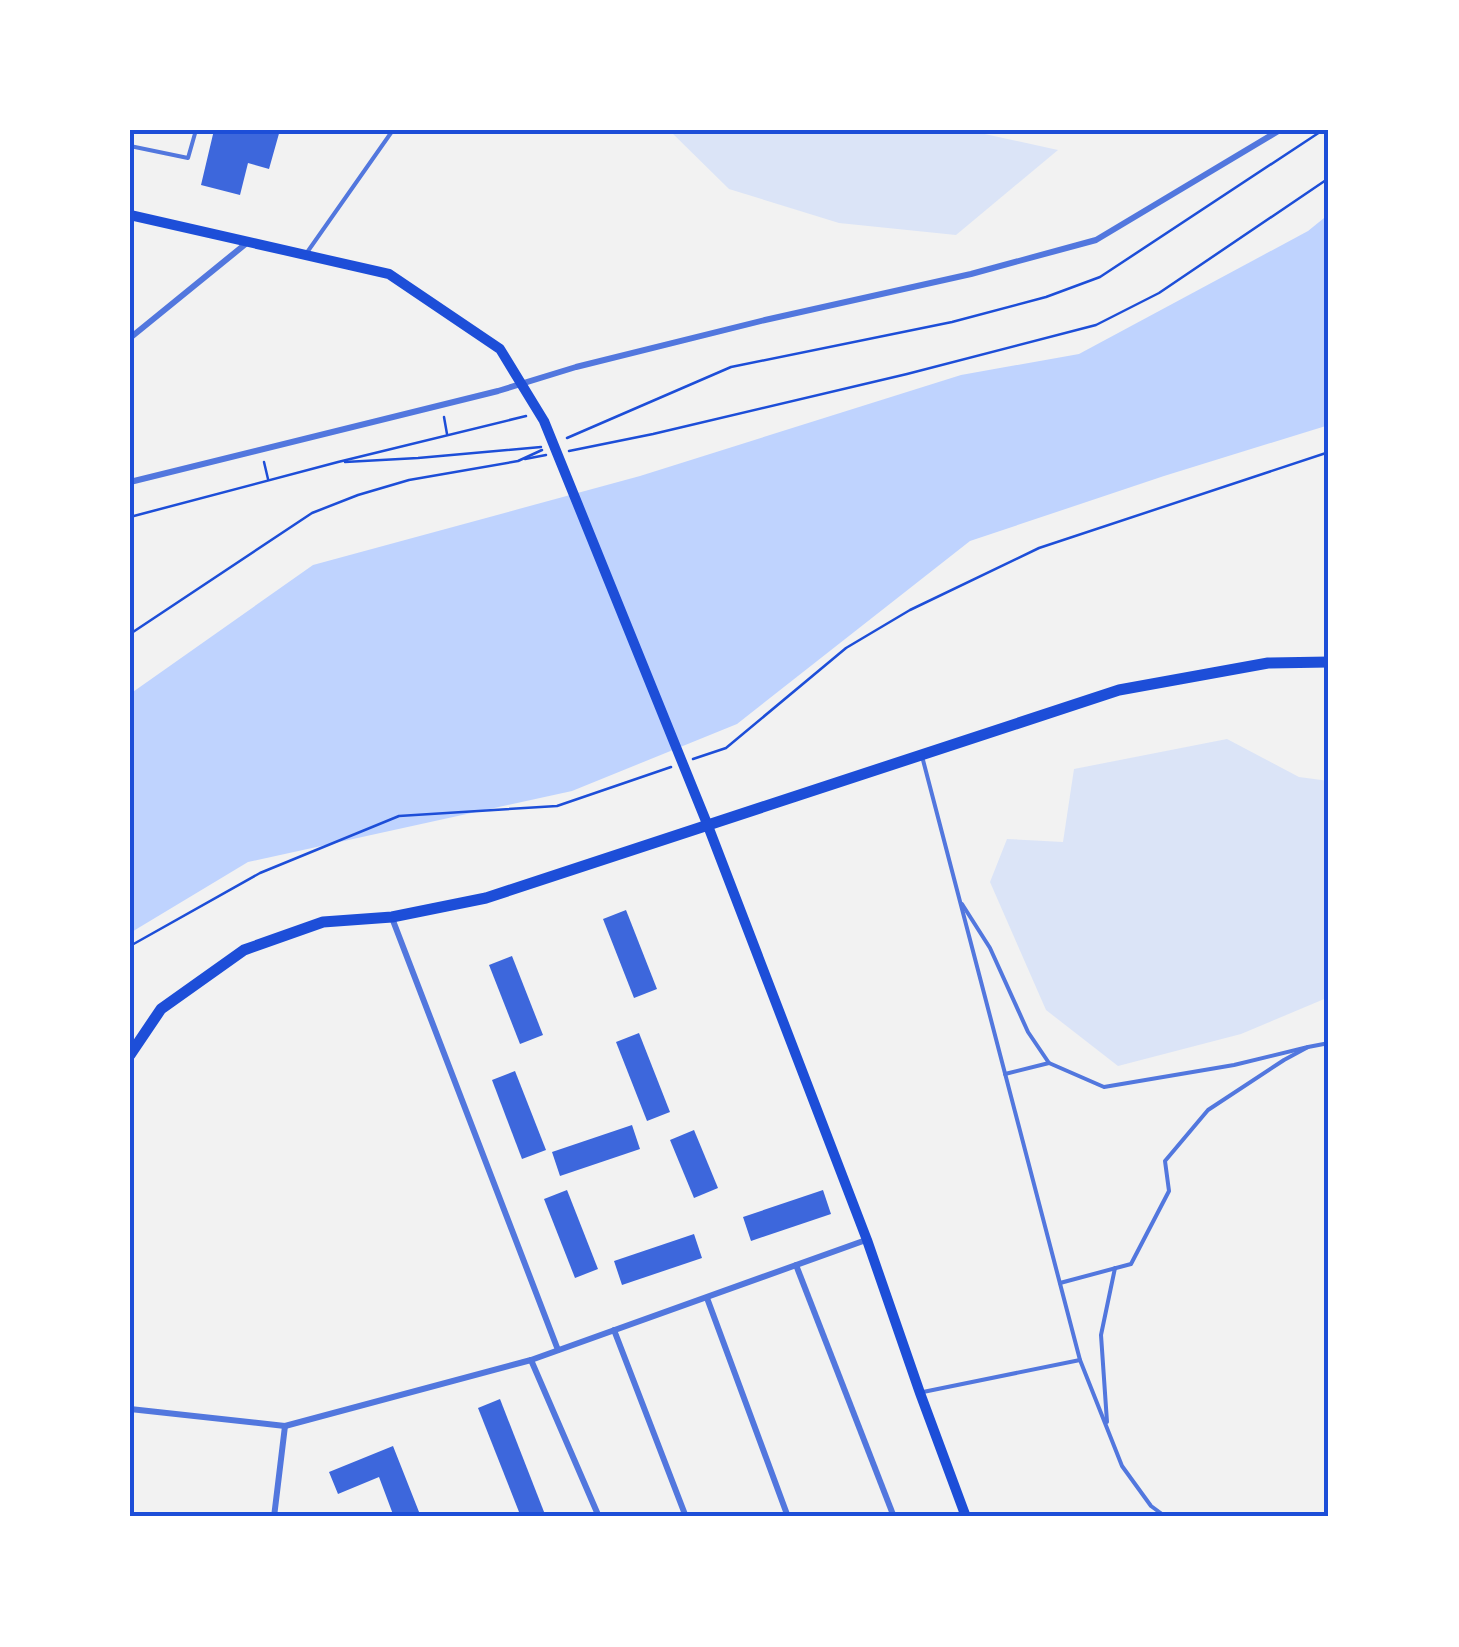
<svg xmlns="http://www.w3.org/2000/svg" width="1459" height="1647" viewBox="0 0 1459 1647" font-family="Overpass,sans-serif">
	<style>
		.green { fill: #dbe4f7 }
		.water { fill: #bfd3fe }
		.building { fill: #3d67dc }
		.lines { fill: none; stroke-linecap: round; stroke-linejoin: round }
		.path { stroke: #1d4ed8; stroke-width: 2.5 }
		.service { stroke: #5277de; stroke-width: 4 }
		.minor { stroke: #5277de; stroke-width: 6 }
		.secondary { stroke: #1d4ed8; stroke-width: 10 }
		.primary { stroke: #1d4ed8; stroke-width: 11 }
		.neatline { fill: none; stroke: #1d4ed8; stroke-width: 4 }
	</style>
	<rect width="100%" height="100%" fill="#f2f2f2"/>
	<g class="green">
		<path d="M669,130H966L1058,150L956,235L839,223L729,189Z"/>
		<path d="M1227,739L1299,777L1329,781V997L1241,1034L1118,1066L1046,1010L990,882L1007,839L1063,842L1074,769Z"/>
	</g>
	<path class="water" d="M1329,214V425L1164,476L970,541L737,724L572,791L248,862L130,933V694L313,565L640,476L961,375L1079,354L1308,231Z"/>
	<g class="building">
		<path d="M214,130H280L269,169L248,163L240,195L201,185Z"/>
		<path d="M626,910L657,989L634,998L603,919Z"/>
		<path d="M512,956L543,1035L520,1044L489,965Z"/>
		<path d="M639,1033L670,1112L647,1121L616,1042Z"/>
		<path d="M515,1071L546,1150L522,1159L492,1080Z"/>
		<path d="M632,1125L640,1149L560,1176L552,1152Z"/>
		<path d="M694,1130L718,1188L694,1198L670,1140Z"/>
		<path d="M567,1190L598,1269L575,1278L544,1199Z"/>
		<path d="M823,1190L831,1214L751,1241L743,1217Z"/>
		<path d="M694,1234L702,1258L622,1285L614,1261Z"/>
		<path d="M500,1399L546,1517H521L478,1408Z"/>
		<path d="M393,1446L421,1517H394L379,1477L338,1494L329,1472Z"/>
	</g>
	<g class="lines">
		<g class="path">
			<path d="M444,417L447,434"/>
			<path d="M567,438L731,367L952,322L1046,297L1100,277L1323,130"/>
			<path d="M569,451L653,434L907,374L1096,325L1159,293L1329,178"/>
			<path d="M525,459L546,455"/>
			<path d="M264,462L268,479"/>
			<path d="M345,462L418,458L541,447"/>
			<path d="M130,517L338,462L526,416"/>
			<path d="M130,634L312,513L358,495L409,480L518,461L542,450"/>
			<path d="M693,759L726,748L846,648L910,610L1039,548L1329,452"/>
			<path d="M130,946L260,873L399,816L557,806L671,767"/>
		</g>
		<g class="service">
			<path d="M130,146L188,158L196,130"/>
			<path d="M308,251L393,130"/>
			<path d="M923,760L1080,1360L1122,1466L1151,1506L1166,1517"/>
			<path d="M962,904L990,948L1028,1032L1049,1063L1104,1087L1234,1065L1308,1047"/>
			<path d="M1005,1074L1049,1063"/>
			<path d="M1060,1283L1131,1264L1169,1191L1165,1161L1208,1110L1284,1060L1308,1047L1329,1043"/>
			<path d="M923,1392L1080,1360"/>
			<path d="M1107,1422L1101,1335L1115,1268"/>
		</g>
		<g class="minor">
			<path d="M130,338L248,242"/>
			<path d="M130,482L498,391L576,367L765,320L971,274L1096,240L1280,130"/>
			<path d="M392,918L558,1350"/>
			<path d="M796,1265L894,1517"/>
			<path d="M707,1298L788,1517"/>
			<path d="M614,1330L686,1517"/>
			<path d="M130,1409L285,1426L531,1360"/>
			<path d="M274,1517L285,1426"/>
			<path d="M599,1517L531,1360L866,1240"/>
		</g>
		<path class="secondary" d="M130,215L389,274L500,349L544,421L708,826L867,1240L920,1393L966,1517"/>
		<path class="primary" d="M130,1055L161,1009L244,950L323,922L392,917L486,898L1119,690L1268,663L1329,662"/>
	</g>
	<rect width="1459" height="1647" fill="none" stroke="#ffffff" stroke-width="265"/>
	<rect x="132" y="132" width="1194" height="1382" class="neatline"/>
</svg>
